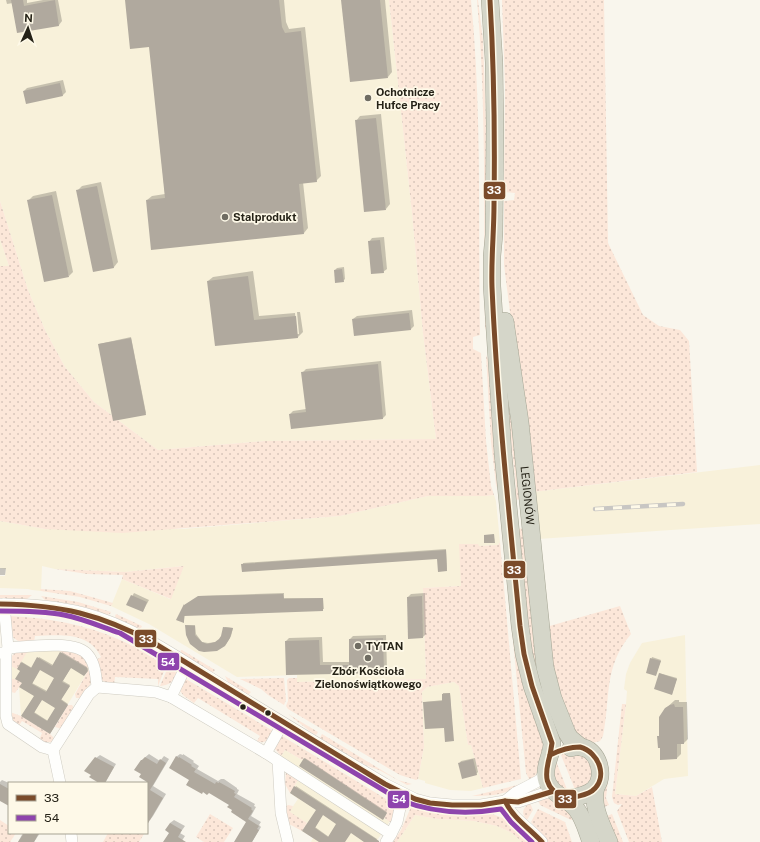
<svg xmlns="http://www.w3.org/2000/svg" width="760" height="842" viewBox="0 0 760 842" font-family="'Public Sans',sans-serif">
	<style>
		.built { fill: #f8f1da }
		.green { fill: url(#green-dots) }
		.shadow { fill: #0003; fill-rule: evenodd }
		.building { fill: #b0a99e; fill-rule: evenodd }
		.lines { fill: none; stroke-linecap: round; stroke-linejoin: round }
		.minor-casing { stroke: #cfccc2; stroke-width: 12 }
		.highway-casing { stroke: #a6a695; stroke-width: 18 }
		.minor { stroke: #fefefc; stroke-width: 11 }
		.highway { stroke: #d5d6c9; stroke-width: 17 }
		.rail-casing { stroke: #c8c6c3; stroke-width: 4.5 }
		.rail { stroke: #fef9e8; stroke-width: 3; stroke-dasharray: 9; stroke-linecap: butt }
		.bus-1-casing { stroke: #fef9e8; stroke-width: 8 }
		.bus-2-casing { stroke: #fef9e8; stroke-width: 8 }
		.bus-1 { stroke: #7a4b2a; stroke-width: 5 }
		.bus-2 { stroke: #8e44ad; stroke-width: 5 }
		.poi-dot { fill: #6f6c62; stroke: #fef9e8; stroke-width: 1.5 }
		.bus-dot { fill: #252217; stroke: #fef9e8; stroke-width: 1.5 }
		.labels { text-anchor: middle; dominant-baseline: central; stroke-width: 3.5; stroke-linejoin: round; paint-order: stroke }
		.poi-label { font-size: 11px; font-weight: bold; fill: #252217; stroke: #fef9e8; text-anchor: start }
		.street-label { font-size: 11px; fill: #252217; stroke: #fef9e8 }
		.line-badge { stroke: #fef9e8; stroke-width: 1.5 }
		.badge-label { font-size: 11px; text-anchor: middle; font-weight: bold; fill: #fff }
	</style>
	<defs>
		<pattern id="green-dots" width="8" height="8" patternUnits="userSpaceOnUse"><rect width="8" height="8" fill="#fce7d9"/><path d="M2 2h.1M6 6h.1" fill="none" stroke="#d8c6ba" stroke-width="1.8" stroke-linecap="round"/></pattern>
	</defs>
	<rect width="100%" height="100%" fill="#f9f6ed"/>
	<g class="built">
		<path d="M0,0H389L412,213L423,333L436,439L265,441L158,450L94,402L65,367L46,332L28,290L0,201Z"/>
		<path d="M0,239L9,266H0Z"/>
		<path d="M760,465V524L538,539L533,492Z"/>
		<path d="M494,495L496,501L500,542L498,545L479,546L461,586L423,588L426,679L297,682V675L237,677L149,624L111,606L122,579L170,599L183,566L125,572L55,569L42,566L41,591L32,590L28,589L0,588V576H5L6,569L0,568V521L45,529H183L340,516L428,496H485Z"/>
		<path d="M685,635L688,776L664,779L636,796L615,794L626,704L627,691L624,689L626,674L630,663L642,643Z"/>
		<path d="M56,649L89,669L50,734L21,716L19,687L10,679L11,666L27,652Z"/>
		<path d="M454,682L459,686L468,745H471L483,788L471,791L450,790L425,783V781L418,779L424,747L422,692L427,687Z"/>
		<path d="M285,750L302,760L304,758L387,813L384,818L390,821L376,842H311L313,838L302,831L307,823L289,812L298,799L290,793L298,780L286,772L291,762L281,756Z"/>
		<path d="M415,815L438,819L474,821L497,826L512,833L522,842H397Z"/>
	</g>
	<g class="green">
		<path d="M389,0H471C482,111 478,223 480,335L473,337V349L481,353L486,441L491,486L494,495L485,496H428L340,516L122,533L45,529L0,521V266H9L0,239V201L28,290L46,332L65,367L94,402L158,450L265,441L436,439L423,333L412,213Z"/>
		<path d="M477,0H478L483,40L486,122L487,324L485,330C483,219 487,110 477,0Z"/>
		<path d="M502,0H604L608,243L643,315L659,326L680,330L689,341L697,472L533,492L504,265V201L514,200L515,193L504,192L505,87Z"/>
		<path d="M505,346L523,499L515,500L514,490L516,488L509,419Z"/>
		<path d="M486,355L488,359L500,495L496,485L491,442Z"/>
		<path d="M526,528L563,739L558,741L534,672L516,529Z"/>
		<path d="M500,542L521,779L483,788L471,745H468L459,686L454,682L427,687L422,692L424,747L418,779L416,780L400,775L288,709L286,706L288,701L287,680L289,678H297V682L426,679L423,588L461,586L459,544H478L479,546L498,545Z"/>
		<path d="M504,549L546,743L537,773L530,781L526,773Z"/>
		<path d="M184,566L171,599L122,579L123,575L87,574L55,569L125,572Z"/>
		<path d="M40,589L70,591L113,603L111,606L80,597L41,591Z"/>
		<path d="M0,595H32L27,599H0Z"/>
		<path d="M41,596L78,602L111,612L110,614L107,615L77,605L45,600Z"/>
		<path d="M620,606L631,634C603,668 611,696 603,736L600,741L592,743L577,735L558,698L546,627Z"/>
		<path d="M18,609C28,610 39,610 49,611C93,616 131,637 168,659L165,662C147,650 128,639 108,630C78,617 44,614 11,613Z"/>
		<path d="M116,614L142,626L141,628L139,629L116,618L115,616Z"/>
		<path d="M9,616C48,618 85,624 120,640C136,647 151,657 166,666L158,686V679L115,677L114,684L105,682L102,680L96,660L101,657C89,631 59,635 35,636L34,642L18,641L10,635Z"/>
		<path d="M56,649L68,650L82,656L89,666L91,683L81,698H76L75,694L89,669Z"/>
		<path d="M181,650H182L215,670L213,672L209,671L180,653Z"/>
		<path d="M16,652H27L17,669L11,666L12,656Z"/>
		<path d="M168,667L177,673C173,682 170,685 160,686Z"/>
		<path d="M225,676L251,692L248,695L228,682Z"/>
		<path d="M191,677L200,678L224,697Z"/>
		<path d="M284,678L286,700L284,705L268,695L261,689L240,679Z"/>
		<path d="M10,679H15L22,683L15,693L11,692Z"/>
		<path d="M186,679L273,731C269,738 266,745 257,741L260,736L198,698L194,703L184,696L180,691L184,681Z"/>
		<path d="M622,704H626L615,794L636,796L652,787L662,842H629L617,811L622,804L618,805L614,803L612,797Z"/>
		<path d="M68,705H72L74,708L62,729L55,727Z"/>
		<path d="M10,712L21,716L50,734L54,738L52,742H42L39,740L42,733L22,721L18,727L13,723Z"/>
		<path d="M288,714L318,732L316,735L312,733Z"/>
		<path d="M286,734L294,736L310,745L307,747Z"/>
		<path d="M322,734L398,780L412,784L407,785L379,770L365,765L320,738Z"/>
		<path d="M282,736L396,805L392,823L384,818L387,813L304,758L302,760L285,750L281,756L275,749V745Z"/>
		<path d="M315,748L393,795L396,798L397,801L314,751Z"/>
		<path d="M565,753L584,755L592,765L591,782L576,792L561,755Z"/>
		<path d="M556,761L568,792L564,791L553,778Z"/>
		<path d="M609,771L606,798L609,805L602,808L600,800Z"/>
		<path d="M286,772L298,780L290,793L285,784Z"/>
		<path d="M522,784C507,795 491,796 472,796Z"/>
		<path d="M543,798C557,799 567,808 576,818L571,820L540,805L538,800Z"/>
		<path d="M407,802L484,812C507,817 518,827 535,842H522L512,833L497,826L474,821L438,819L415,815L397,842H393L401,830L411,807L405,804Z"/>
		<path d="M530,803L533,810L527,820C521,814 522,808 530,803Z"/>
		<path d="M288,805L293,806L290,812L307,823L302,831L289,824L285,807Z"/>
		<path d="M538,809L565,822L572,842H548L531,822Z"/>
		<path d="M210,814L233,828L224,842H204L196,837Z"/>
		<path d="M612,814L623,842H615L605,817Z"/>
		<path d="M0,820L9,826V833H16L10,842H0Z"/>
		<path d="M108,833H142L144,834L139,842H103Z"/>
	</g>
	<g class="shadow">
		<path d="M6,0H27V3L43,0H58L62,21L59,25L18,32L13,3L7,4Z"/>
		<path d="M126,0H284L286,22L289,29L305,27L321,176L316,181L303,182L308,228L304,233L147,200L152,196L165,194L150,46Z"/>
		<path d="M342,0H385L392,72L388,77Z"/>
		<path d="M63,80L66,92L63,95L24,91L27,88Z"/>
		<path d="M381,114L390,204L386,209L356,121L360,116Z"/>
		<path d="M101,182L118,262L114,267L94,271L77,191L82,186Z"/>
		<path d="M56,191L73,272L69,276L28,201L33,196Z"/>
		<path d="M384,237L387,269L383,272L369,242L372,238Z"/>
		<path d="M344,267L345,279L343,281L335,270L337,268Z"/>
		<path d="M253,271L259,316L295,313L297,334H299L297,312H300L303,332L298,337L216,345L208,281L213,277Z"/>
		<path d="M412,310L414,326L411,329L353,319L357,316Z"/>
		<path d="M131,337L146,413L145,414L99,344Z"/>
		<path d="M381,361L386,415L383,418L290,414L293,411L306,409L303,372L306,369Z"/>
		<path d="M446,549L447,570L438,558L243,571V563Z"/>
		<path d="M0,568H6L5,575H0Z"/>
		<path d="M134,593L149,600L143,611L128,604Z"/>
		<path d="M284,593V598H323L324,609L185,615L184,621L177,620L199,596Z"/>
		<path d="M425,593L426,634L423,637L408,597L411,594Z"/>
		<path d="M186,625H195L196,634L202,642L208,643L217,642L222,636L225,627L233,628L231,636L226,644L204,651Z"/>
		<path d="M386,635L387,669L384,672L287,674L286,641L289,638L322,637L323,662H350V639L353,636Z"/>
		<path d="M62,652L87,667L88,669L85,674L71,667L63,681L70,685L61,699L68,704L51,732L22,716L35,695L23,682L21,671L22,663V662L32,668L39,657L53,665ZM40,669L55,678L47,691L32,683ZM42,699L56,708L48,721L34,712Z"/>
		<path d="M652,657L661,660L656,674L647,672Z"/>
		<path d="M659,673L677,678L672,694Z"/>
		<path d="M443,693H450L453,740L445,727L425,702L443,700Z"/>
		<path d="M675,700H679V702H687L688,739L684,743H681V754L677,758L661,747L658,737L660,735L664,710Z"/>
		<path d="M149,754L160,761L164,756L169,759L153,786L166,794L153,816L150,820L147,818L146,783L147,781L142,774V760Z"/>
		<path d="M180,754L183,755V754L194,761L193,762L199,766L197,769L218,781L221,779H224L237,788V789L239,790L237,794L255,804L254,806L256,807L251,816L261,822L259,825L261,827L252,842H236L248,822L230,804L190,780L176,757Z"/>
		<path d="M100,755L116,764L105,783H96L97,781L96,758Z"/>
		<path d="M305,758L387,812L383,819L300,765Z"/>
		<path d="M475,758L478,772L476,774L459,764L461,761Z"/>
		<path d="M2,780L9,783V805L0,800V782Z"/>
		<path d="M296,786L377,839L375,842H365L351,832L344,842H321L304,831L317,810L291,793ZM323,814L338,823L329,837L315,827Z"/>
		<path d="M174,820L185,826L180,833L185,836L181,842H170V823Z"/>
		<path d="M23,833H40L34,842H18Z"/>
	</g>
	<g class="building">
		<path d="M11,0H23L24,6L55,0L59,26L17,33Z"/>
		<path d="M125,0H279L282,27L285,33L301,31L317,182L299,184L304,234L151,250L146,200L165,198L149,47L130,49Z"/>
		<path d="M341,0H380L388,78L350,82Z"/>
		<path d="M60,83L63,96L26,104L23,91Z"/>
		<path d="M376,118L386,210L364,212L355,120Z"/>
		<path d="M97,186L114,268L93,272L76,190Z"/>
		<path d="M52,195L69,277L44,282L27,200Z"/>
		<path d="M380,240L384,273L371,274L368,241Z"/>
		<path d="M342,269L344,282L335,283L334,270Z"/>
		<path d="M248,276L254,320L296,316L298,338L215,346L207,281Z"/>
		<path d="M409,313L411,330L354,336L352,319Z"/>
		<path d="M131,338L146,415L113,421L98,344Z"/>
		<path d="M378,364L383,419L291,429L289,414L306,412L301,372Z"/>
		<path d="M494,534L495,543H484V535Z"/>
		<path d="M446,550L447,571L438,572L437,559L242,572L241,564Z"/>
		<path d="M283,594L284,599L323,598V611L184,616V623L176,620L184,604V605L198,596Z"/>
		<path d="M131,595L147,602L143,612L126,605Z"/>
		<path d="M422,596L423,638L408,639L407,597Z"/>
		<path d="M185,625L195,626V635L202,642L207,644L215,642L219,639L221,636L223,627L233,628L230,638L225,646L217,651L204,652L199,651L190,644L186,635Z"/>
		<path d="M383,638L384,673L286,675L285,641L319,640L320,665H349V639Z"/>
		<path d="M60,652L87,668L88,671L84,676L71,668L62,682L70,686L61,700L68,705L50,734L21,716L34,696L19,687L22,683L15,679L20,671L17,669L21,662L31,668L37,657L52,666ZM40,670L54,678L46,692L32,684ZM42,700L55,708L47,721L34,713Z"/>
		<path d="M650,658L661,661L656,676L646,673Z"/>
		<path d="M659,673L677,679L672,695L654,689Z"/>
		<path d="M450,693L454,741L445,742L444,728L425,729L423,702L442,701V694Z"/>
		<path d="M674,704L675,707H683L684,744H677V759L660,760V748H658L657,736H659V717L665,708L670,705Z"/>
		<path d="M176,756L179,758V757L192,765L191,766L196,769L194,772L215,784L216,782L219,783V782L235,791L234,793L236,794L234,797L252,808L251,809L253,811L248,819L259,826L257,829L259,830L252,842H234L246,822L231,812L232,810L227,807L229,805L209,793L207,795L203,792L202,794L186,785L189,780L169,768Z"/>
		<path d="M95,757L114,767L105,783H99L89,777L91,775L84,771Z"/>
		<path d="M145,757L157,764L160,759L166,763L150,790L163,798L147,825V782L139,777L141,774L134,770L141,760H142Z"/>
		<path d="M304,758L387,813L383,820L299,766Z"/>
		<path d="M473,759L477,775L462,779L458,763Z"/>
		<path d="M0,784L9,789V806L0,801Z"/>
		<path d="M294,786L379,841V842H364L351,833L345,842H319L302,831L316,810L290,793ZM323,815L336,824L328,837L315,828Z"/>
		<path d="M170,823L182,830L178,837L186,842H163L169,833L165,830Z"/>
		<path d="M24,833H39L34,842H18Z"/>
	</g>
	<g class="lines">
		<defs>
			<g id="minor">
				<path d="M0,604C28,604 56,606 84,613C133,626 177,657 220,684C275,718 330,751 385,784L415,799L430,803L452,805H481L505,801L518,802L545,793L554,791"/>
				<path d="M4,604L8,648"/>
				<path d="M0,653H6V716L8,724L42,747L53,750"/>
				<path d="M6,653L8,648C27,647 76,639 88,655C95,663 96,676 97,687L89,694L53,750L60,783"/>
				<path d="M97,687L156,692L171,697L266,753L391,834L386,842"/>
				<path d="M171,697L187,664"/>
				<path d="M266,753L283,723"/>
				<path d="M278,761L281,813L288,842"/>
				<path d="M505,801C510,817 531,829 542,842"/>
				<path d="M505,801L515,793L540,780L545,772"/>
				<path d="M71,833L72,842"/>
				<path d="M391,834L397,822L403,794"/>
			</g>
			<g id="highway">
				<path d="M490,0L494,62L495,125L494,235L492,256V286L503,454L520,626L524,654L532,686L552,743C552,755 544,765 546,777C549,795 568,797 577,810C584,819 587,832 591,842"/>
				<path id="s1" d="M505,321L520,422L545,667L553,698L567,733L570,738L581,747"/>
				<path d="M596,787C591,806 602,825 609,842"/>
				<path d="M565,799C575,797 587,796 594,789C607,777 598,748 580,747C578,746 574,747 571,748"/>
			</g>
		</defs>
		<use href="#minor" class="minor-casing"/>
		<use href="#highway" class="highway-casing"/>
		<use href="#minor" class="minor"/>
		<use href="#highway" class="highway"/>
		<defs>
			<path id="rail" d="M595,509L683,504"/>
		</defs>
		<use href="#rail" class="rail-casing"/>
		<use href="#rail" class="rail"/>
		<defs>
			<g id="bus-1">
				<path d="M490,0C494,68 495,136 494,205C494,232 491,259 492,287C497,400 509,513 520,626L524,654L532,686L552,743L550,755"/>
				<path d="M0,604C61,605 100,614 154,643L385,784L415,799L430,803L452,805H481L505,801L518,802L554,791"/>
				<path d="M580,747C599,752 609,778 592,791C585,796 574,797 565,799C544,788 544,776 550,755C560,750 569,747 580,747Z"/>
				<path d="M505,801C513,818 529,828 542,842"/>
			</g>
			<path id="bus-2" d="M0,611C21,611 44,611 64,615C84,619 102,627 120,633L400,800C433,813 466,815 501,809L511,822L532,842"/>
		</defs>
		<use href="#bus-1" class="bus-1-casing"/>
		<use href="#bus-2" class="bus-2-casing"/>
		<use href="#bus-1" class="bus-1"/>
		<use href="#bus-2" class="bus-2"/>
	</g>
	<g class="poi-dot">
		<circle cx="368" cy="98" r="4"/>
		<circle cx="225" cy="217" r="4"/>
		<circle cx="358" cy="646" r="4"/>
		<circle cx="368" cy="658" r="4"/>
	</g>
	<g class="bus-dot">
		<circle cx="243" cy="707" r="3.5"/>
		<circle cx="268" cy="713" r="3.5"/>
	</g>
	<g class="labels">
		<g class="poi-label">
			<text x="376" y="92">Ochotnicze<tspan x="376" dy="13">Hufce Pracy</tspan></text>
			<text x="233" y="217">Stalprodukt</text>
			<text x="366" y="646">TYTAN</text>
			<text x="368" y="671" text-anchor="middle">Zbór Kościoła<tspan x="368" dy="13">Zielonoświątkowego</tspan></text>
		</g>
		<g class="street-label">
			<text stroke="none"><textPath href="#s1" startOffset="176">LEGIONÓW</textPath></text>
		</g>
	</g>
	<g class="line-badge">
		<rect x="483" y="181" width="23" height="19" rx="4" fill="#7a4b2a"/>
		<rect x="503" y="560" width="23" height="19" rx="4" fill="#7a4b2a"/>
		<rect x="134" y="629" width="23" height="19" rx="4" fill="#7a4b2a"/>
		<rect x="157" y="652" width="23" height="19" rx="4" fill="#8e44ad"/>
		<rect x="554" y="789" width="23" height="20" rx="4" fill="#7a4b2a"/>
		<rect x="387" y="790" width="23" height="19" rx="4" fill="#8e44ad"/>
	</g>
	<g class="badge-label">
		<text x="494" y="194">33</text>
		<text x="514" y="574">33</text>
		<text x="146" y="643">33</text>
		<text x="168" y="666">54</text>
		<text x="565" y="803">33</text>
		<text x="399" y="803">54</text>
	</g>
	<rect x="8" y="782" width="140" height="52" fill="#fef9e8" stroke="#a7a394"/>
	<rect x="16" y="795" width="20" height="6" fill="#7a4b2a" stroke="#a7a394"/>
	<text x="44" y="802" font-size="12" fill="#252217">33</text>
	<rect x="16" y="815" width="20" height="6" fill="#8e44ad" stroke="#a7a394"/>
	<text x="44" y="822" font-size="12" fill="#252217">54</text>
	<g transform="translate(28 28) rotate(3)" stroke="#fef9e8" stroke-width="3" paint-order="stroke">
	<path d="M0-3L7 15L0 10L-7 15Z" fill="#252217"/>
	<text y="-6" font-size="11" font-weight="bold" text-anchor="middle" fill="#252217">N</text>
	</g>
</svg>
